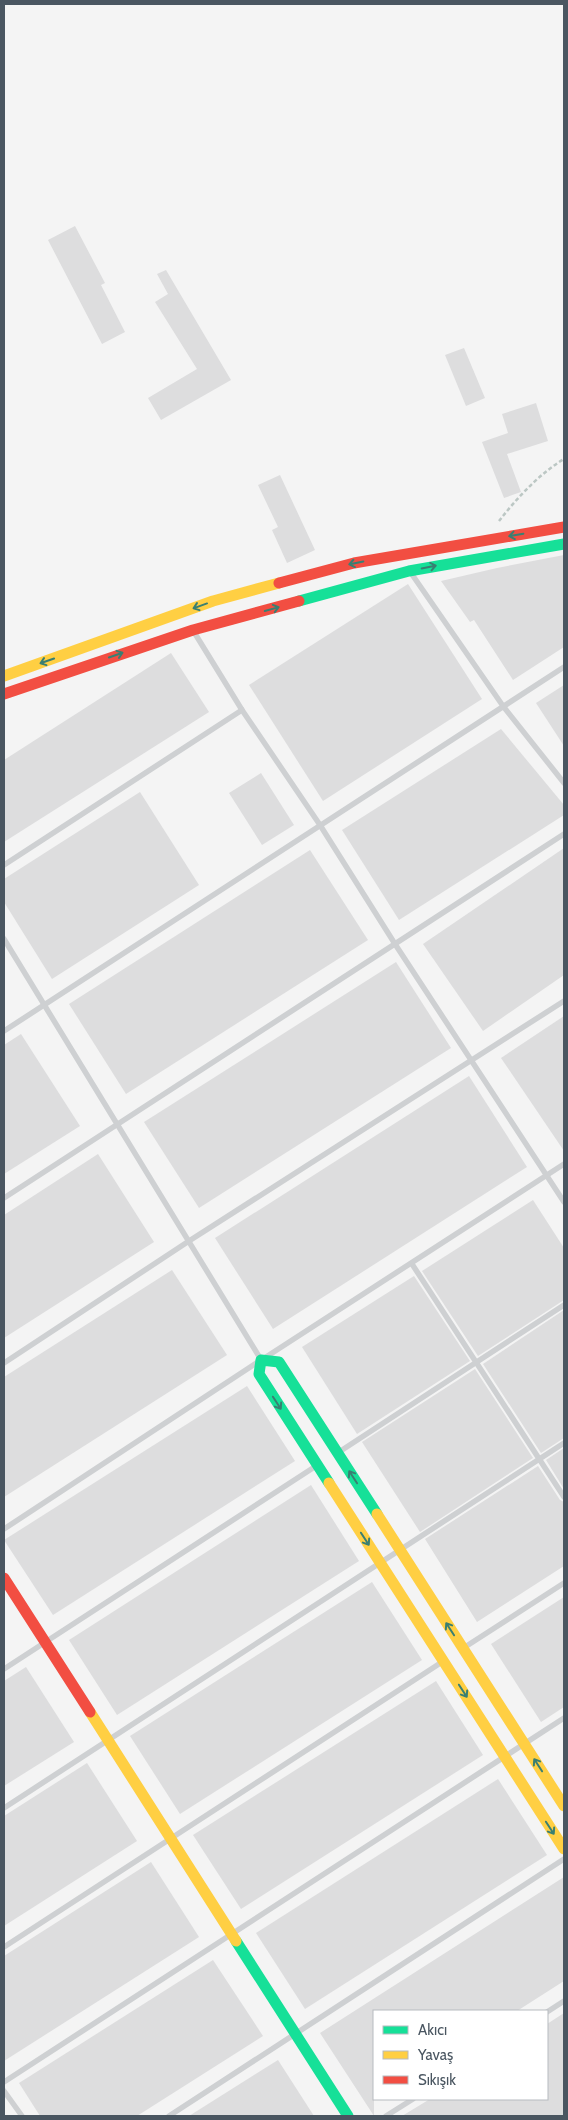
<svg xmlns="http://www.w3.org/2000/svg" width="568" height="2120" viewBox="0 0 568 2120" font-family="Cabin,sans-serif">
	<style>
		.building { fill: #ddddde }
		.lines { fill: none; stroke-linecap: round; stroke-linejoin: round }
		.path { stroke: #bcc7c4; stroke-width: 2.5; stroke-dasharray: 4 2.5; stroke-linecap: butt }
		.lane { stroke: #ced0d2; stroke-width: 5.5 }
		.fast { stroke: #16e098; stroke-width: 11 }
		.slow { stroke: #ffcf43; stroke-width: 11 }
		.jam { stroke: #f24e42; stroke-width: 11 }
		.oneway { stroke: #3a7f72 }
	</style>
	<rect width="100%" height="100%" fill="#f4f4f4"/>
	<g class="building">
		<path d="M75,226L105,283L101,285L125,332L102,344L48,240Z"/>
		<path d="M166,270L231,380L161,420L148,398L197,369L155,302L168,294L157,274Z"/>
		<path d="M464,348L485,398L466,406L445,355Z"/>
		<path d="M536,403L548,441L507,454L521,492L504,498L482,442L508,433L502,414Z"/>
		<path d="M280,475L315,550L287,563L272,530L278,527L258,485Z"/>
		<path d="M564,555V647L513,680L474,620L470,622L441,581L497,568Z"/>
		<path d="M408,584L482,699L323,801L249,685Z"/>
		<path d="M171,653L209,712L4,842V760Z"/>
		<path d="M564,685V746L536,703Z"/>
		<path d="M501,729L564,805V815L399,920L342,830Z"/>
		<path d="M261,773L294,825L262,845L229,793Z"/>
		<path d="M140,792L199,885L52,979L4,902V879Z"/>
		<path d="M564,848V975L483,1031L423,944Z"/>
		<path d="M310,850L368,940L126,1094L69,1004Z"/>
		<path d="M396,962L451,1048L199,1208L144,1122Z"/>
		<path d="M564,1016V1151L501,1058Z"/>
		<path d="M21,1034L80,1126L4,1174V1045Z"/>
		<path d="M469,1076L527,1167L273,1329L215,1238Z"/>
		<path d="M98,1154L154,1242L4,1338V1215Z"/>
		<path d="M533,1200L564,1248V1300L478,1356L422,1271Z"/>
		<path d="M172,1270L227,1355L4,1497V1377Z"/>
		<path d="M414,1276L470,1361L357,1434L302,1347Z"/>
		<path d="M564,1310V1438L541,1453L483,1364Z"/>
		<path d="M475,1369L533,1458L420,1532L362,1442Z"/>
		<path d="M247,1386L295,1461L53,1615L4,1540Z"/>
		<path d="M564,1448V1489L546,1460Z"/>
		<path d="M538,1466L560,1500L564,1502V1566L477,1622L425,1539Z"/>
		<path d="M311,1485L359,1561L117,1715L69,1640Z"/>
		<path d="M372,1582L422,1660L180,1814L130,1736Z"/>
		<path d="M564,1597V1707L541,1722L491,1644Z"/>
		<path d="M26,1667L74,1742L4,1786V1681Z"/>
		<path d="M436,1681L483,1755L241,1909L193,1835Z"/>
		<path d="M87,1763L137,1841L4,1926V1816Z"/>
		<path d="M498,1779L547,1855L305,2009L256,1933Z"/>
		<path d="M151,1862L199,1937L4,2061V1956Z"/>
		<path d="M564,1877V1981L517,2011H374V2116L320,2033Z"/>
		<path d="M213,1960L263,2036L137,2116H40L19,2083Z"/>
		<path d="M564,2013V2116H402L430,2099H547V2024Z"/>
		<path d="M278,2060L314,2116H189Z"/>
	</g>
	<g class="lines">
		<path class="path" d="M499,521C517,498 539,474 564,459"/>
		<g class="lane">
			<path d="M411,573L503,706L564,783"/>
			<path d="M194,632L242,710L320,825L395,944L564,1202"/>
			<path d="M4,865L242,710"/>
			<path d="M4,939L260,1358"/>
			<path d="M4,1031L564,667"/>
			<path d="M4,1198L564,834"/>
			<path d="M412,1264L564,1497"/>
			<path d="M266,1357L564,1164"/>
			<path d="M4,1363L189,1241L564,1001"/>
			<path d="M339,1452L564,1305"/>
			<path d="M4,1529L258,1362"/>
			<path d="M465,1647L564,1583"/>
			<path d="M4,1669L316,1466"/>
			<path d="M4,1808L564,1443"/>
			<path d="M4,1947L442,1662"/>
			<path d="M547,2012L564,2001"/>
			<path d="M4,2082L564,1718"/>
			<path d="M4,2091L22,2116"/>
			<path d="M169,2116L564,1859"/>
			<path d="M386,2116L413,2099"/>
		</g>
		<g class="fast">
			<path d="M299,601L409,571L564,544"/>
			<path d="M329,1483L259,1374L261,1360L279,1362L377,1514"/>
			<path d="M236,1941L348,2116"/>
		</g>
		<g class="slow">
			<path d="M4,676L213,601L279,583"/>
			<path d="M329,1483L564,1849"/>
			<path d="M377,1514L564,1806"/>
			<path d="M90,1712L236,1941"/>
		</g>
		<g class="jam">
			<path d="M279,583L354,563L564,527"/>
			<path d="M4,694L193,630L299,601"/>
			<path d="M4,1578L90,1712"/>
		</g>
	</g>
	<defs><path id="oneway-shaft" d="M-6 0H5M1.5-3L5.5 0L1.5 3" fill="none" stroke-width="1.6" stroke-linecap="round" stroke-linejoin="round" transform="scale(1.25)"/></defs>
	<g class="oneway">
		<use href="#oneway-shaft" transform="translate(516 535) rotate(170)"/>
		<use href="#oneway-shaft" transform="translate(356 563) rotate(168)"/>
		<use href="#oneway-shaft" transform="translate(429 567) rotate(-11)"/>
		<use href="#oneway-shaft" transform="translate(200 606) rotate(160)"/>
		<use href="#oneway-shaft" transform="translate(272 609) rotate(-15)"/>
		<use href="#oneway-shaft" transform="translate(116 655) rotate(-19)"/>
		<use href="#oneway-shaft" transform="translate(47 661) rotate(161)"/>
		<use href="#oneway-shaft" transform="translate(277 1403) rotate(57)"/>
		<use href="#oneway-shaft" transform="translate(353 1477) rotate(-123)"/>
		<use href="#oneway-shaft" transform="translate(365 1539) rotate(57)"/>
		<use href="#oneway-shaft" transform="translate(450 1629) rotate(-123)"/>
		<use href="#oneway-shaft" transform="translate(463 1691) rotate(57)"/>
		<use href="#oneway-shaft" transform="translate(538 1765) rotate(-123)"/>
		<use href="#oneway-shaft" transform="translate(550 1828) rotate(57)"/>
	</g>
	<rect width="568" height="2120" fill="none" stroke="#4a5661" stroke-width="10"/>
	<rect x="373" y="2010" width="175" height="90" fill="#ffffff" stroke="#b7bbc0"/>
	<rect x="383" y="2026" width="25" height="8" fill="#16e098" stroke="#b7bbc0"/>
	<text x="418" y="2035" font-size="15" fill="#4a5661">Akıcı</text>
	<rect x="383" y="2051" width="25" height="8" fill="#ffcf43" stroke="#b7bbc0"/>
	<text x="418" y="2060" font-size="15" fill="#4a5661">Yavaş</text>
	<rect x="383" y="2076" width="25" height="8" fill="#f24e42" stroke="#b7bbc0"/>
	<text x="418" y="2085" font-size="15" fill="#4a5661">Sıkışık</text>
</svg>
